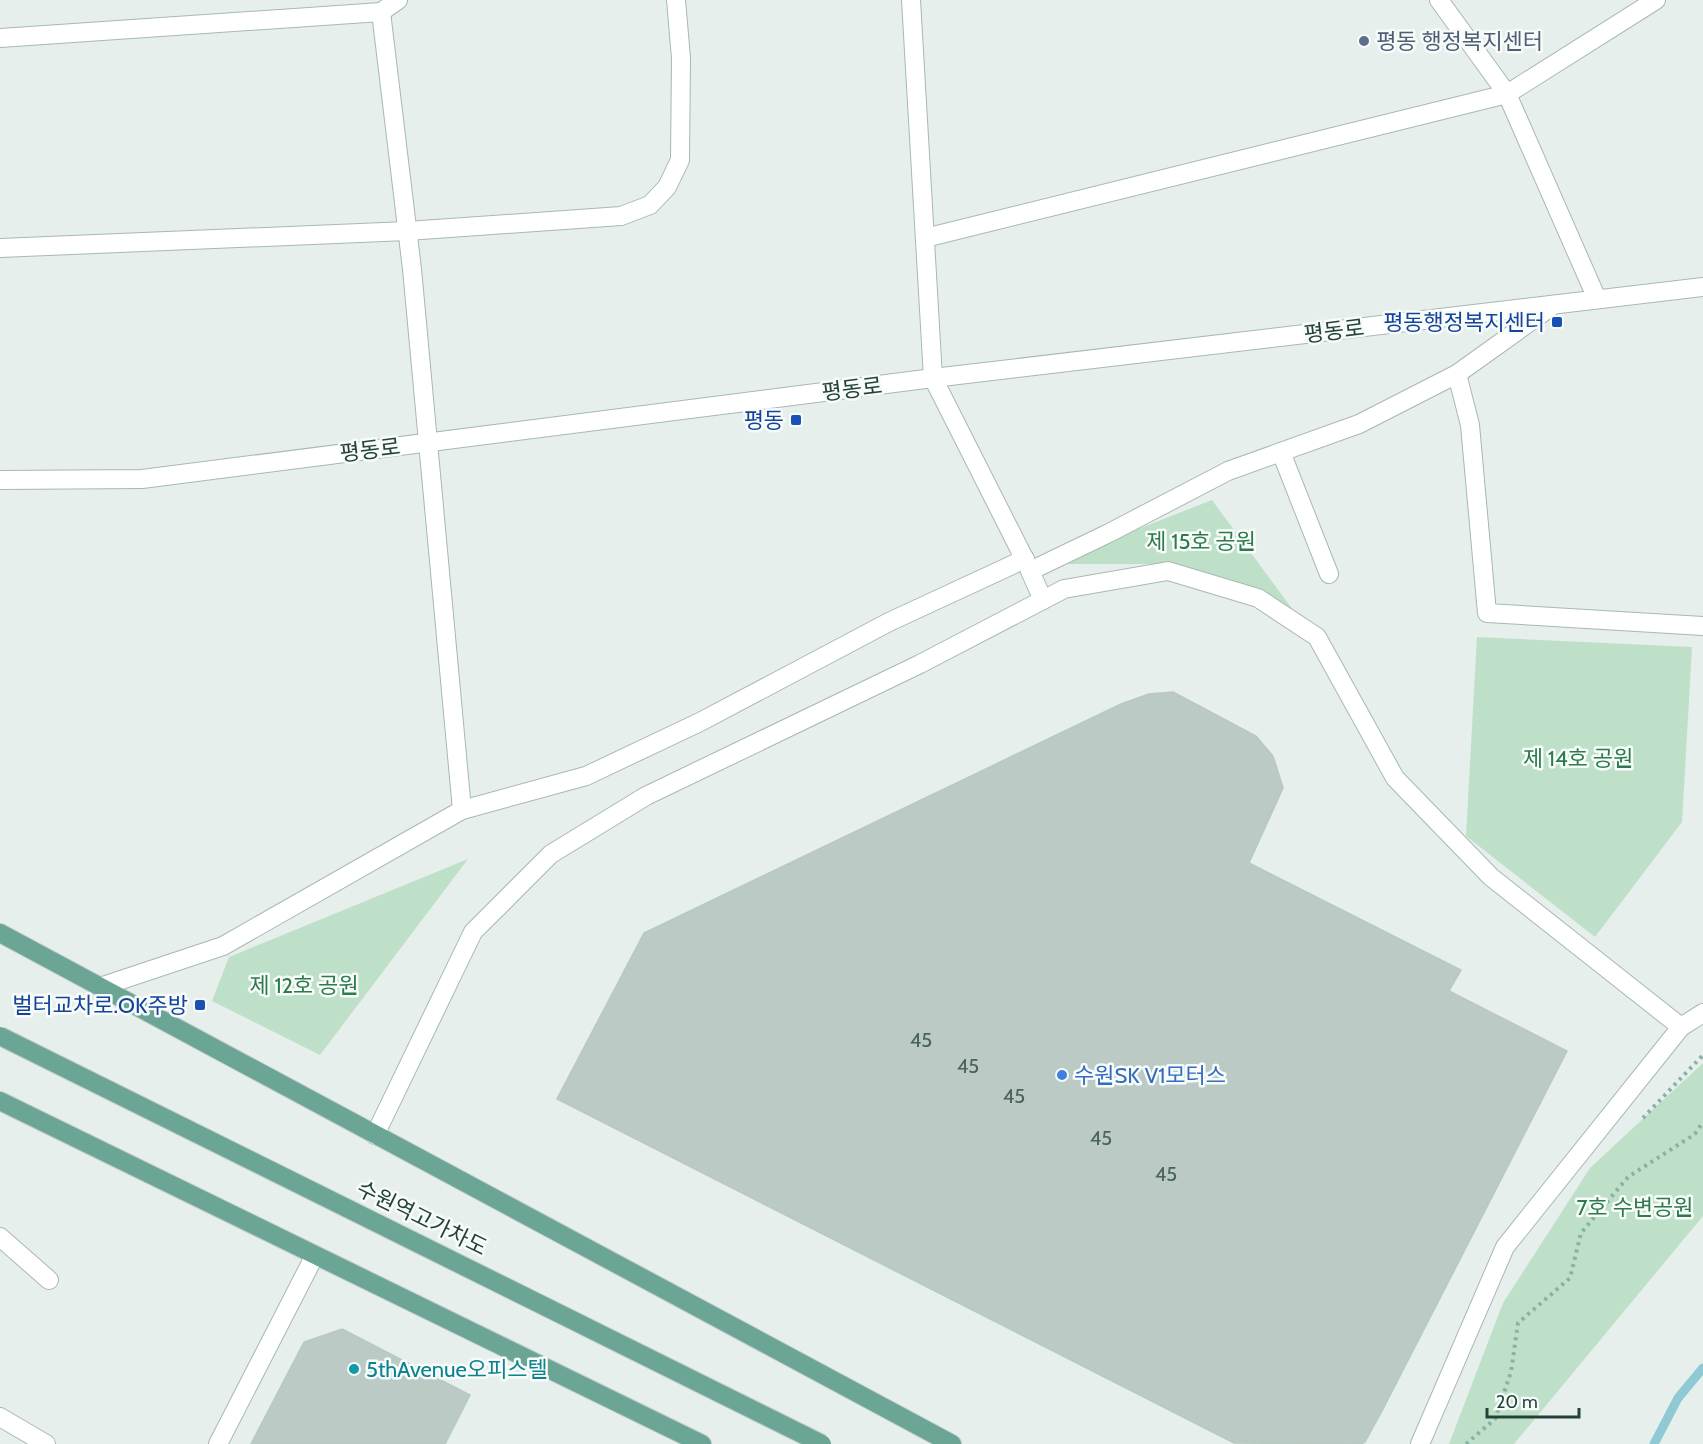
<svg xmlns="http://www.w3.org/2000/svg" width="1703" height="1444" viewBox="0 0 1703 1444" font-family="Cabin,'Noto Sans KR',sans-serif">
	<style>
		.green { fill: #bfe0c8 }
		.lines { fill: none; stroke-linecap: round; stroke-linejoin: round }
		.stream { stroke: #8ec9d4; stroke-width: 9 }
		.building { fill: #bbcac4; stroke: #b8c9c2; stroke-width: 1.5 }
		.minor-casing { stroke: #a8b8b2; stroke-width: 20 }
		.major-casing { stroke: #c2cac8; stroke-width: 20 }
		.path { stroke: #86b3a5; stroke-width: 4; stroke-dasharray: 3 4.5; stroke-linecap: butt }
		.minor { stroke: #fff; stroke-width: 18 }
		.major { stroke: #6aa596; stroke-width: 18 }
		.major-bridge-casing { stroke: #c2cac8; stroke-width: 20; stroke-linecap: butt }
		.major-bridge { stroke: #6aa596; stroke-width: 18 }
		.service-dot { fill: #5c6f8a; stroke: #f7fbf9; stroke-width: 2 }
		.transit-dot { fill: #1a4fb4; stroke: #f7fbf9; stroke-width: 2 }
		.shop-dot { fill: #3f7fe0; stroke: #f7fbf9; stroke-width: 2 }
		.culture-dot { fill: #0f9aa8; stroke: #f7fbf9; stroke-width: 2 }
		.labels { text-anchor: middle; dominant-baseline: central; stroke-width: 5; stroke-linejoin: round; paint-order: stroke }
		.number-label { font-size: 20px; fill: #4a645c }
		.service-label { font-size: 22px; fill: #4e5e75; stroke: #f7fbf9; text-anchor: start }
		.transit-label { font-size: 22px; fill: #164399; stroke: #f7fbf9; text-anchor: end }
		.street-label { font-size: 22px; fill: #24423a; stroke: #f7fbf9 }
		.park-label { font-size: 22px; fill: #2d7a4b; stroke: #f7fbf9 }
		.shop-label { font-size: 22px; fill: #366cbe; stroke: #f7fbf9; text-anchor: start }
		.culture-label { font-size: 22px; fill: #0d838f; stroke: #f7fbf9; text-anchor: start }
	</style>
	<rect width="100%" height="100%" fill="#e6efeb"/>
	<g class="green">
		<path d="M1212,500L1293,610L1172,564H1049Z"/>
		<path d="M1477,637L1692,647L1682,822L1595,937L1466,836Z"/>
		<path d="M468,859L320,1055L212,1001L229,957Z"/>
		<path d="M1703,1063V1216L1514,1444H1449L1503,1303L1590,1168Z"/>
	</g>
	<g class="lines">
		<path class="stream" d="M1654,1444L1678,1398L1703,1368"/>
	</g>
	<g class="building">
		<path d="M1173,692L1256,736L1273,756L1283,788L1249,863L1461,970L1449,991L1567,1051L1382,1411L1365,1442L1361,1444L1234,1443L557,1099L644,933L1121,704L1149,694Z"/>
		<path d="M342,1329L470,1395L445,1444H251L304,1342Z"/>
	</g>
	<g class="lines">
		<defs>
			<g id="minor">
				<path d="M911,0L933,378L1029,568"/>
				<path d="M1439,0L1507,94L1597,299"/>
				<path d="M381,12L398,0"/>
				<path d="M0,38L381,12L412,269L462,810"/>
				<path d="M925,238L1507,94L1656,0"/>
				<path d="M0,248L407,231L621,216L650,205L667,187L680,160L681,58L676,0"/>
				<path d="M1457,374L1470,425L1487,613L1703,626"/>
				<path d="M1281,452L1329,574"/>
				<path d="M0,480L142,479L933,378L1703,287"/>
				<path d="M1043,600L1030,571L1109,533L1228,471L1359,424L1457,374L1552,306"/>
				<path d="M100,987L223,946L462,810L586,776L700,722L889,622L1025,559"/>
				<path d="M375,1135L473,932L551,854L646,796L920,664L1064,589L1168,571L1258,598L1317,637L1395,778L1491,877L1681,1027"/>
				<path d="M0,1237L49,1280"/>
				<path d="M0,1417L46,1444"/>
				<path d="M218,1444L315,1255"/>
				<path d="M1420,1444L1505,1247L1681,1027L1703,1013"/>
			</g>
			<g id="major">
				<path d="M0,933L952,1444"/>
				<path d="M0,1101L702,1444"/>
			</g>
		</defs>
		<use href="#minor" class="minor-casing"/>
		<use href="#major" class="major-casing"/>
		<g class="path">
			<path d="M1643,1118L1703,1055"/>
			<path d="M1466,1444L1495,1419L1511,1372L1518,1323L1570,1278L1581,1233L1628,1177L1695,1134L1703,1122"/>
		</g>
		<use href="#minor" class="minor"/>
		<use href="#major" class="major"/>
		<defs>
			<path id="major-bridge" d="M0,1036L822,1444"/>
		</defs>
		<use href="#major-bridge" class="major-bridge-casing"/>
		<use href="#major-bridge" class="major-bridge"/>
	</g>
	<circle class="service-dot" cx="1364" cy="41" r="6"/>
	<g class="transit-dot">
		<rect x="1551" y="316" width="12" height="12" rx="3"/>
		<rect x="790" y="414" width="12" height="12" rx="3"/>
		<rect x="194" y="999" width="12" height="12" rx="3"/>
	</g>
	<circle class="shop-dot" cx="1062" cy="1075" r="6"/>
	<circle class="culture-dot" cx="354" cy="1369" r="6"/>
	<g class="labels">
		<g class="number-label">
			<text x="921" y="1040">45</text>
			<text x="968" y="1066">45</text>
			<text x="1014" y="1096">45</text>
			<text x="1101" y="1138">45</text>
			<text x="1166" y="1174">45</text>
		</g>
		<g class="service-label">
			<text x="1376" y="41">평동 행정복지센터</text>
		</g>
		<g class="transit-label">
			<text x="1545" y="322">평동행정복지센터</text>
			<text x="784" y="420">평동</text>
			<text x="188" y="1005">벌터교차로.OK주방</text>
		</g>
		<g class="street-label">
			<text transform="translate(1334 331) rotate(-7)">평동로</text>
			<text transform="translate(852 389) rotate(-7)">평동로</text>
			<text transform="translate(370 450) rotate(-7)">평동로</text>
			<text transform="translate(422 1218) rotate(26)">수원역고가차도</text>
		</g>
		<g class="park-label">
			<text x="1201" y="541">제 15호 공원</text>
			<text x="1578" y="758">제 14호 공원</text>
			<text x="304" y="985">제 12호 공원</text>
			<text x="1635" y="1207">7호 수변공원</text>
		</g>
		<g class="shop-label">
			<text x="1074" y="1075">수원SK V1모터스</text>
		</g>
		<g class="culture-label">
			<text x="366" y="1369">5thAvenue오피스텔</text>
		</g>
	</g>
	<path d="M1487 1408v9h92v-9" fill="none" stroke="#24423a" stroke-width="3"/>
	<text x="1496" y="1408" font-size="18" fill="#24423a" stroke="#f7fbf9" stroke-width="4.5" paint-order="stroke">20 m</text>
</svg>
